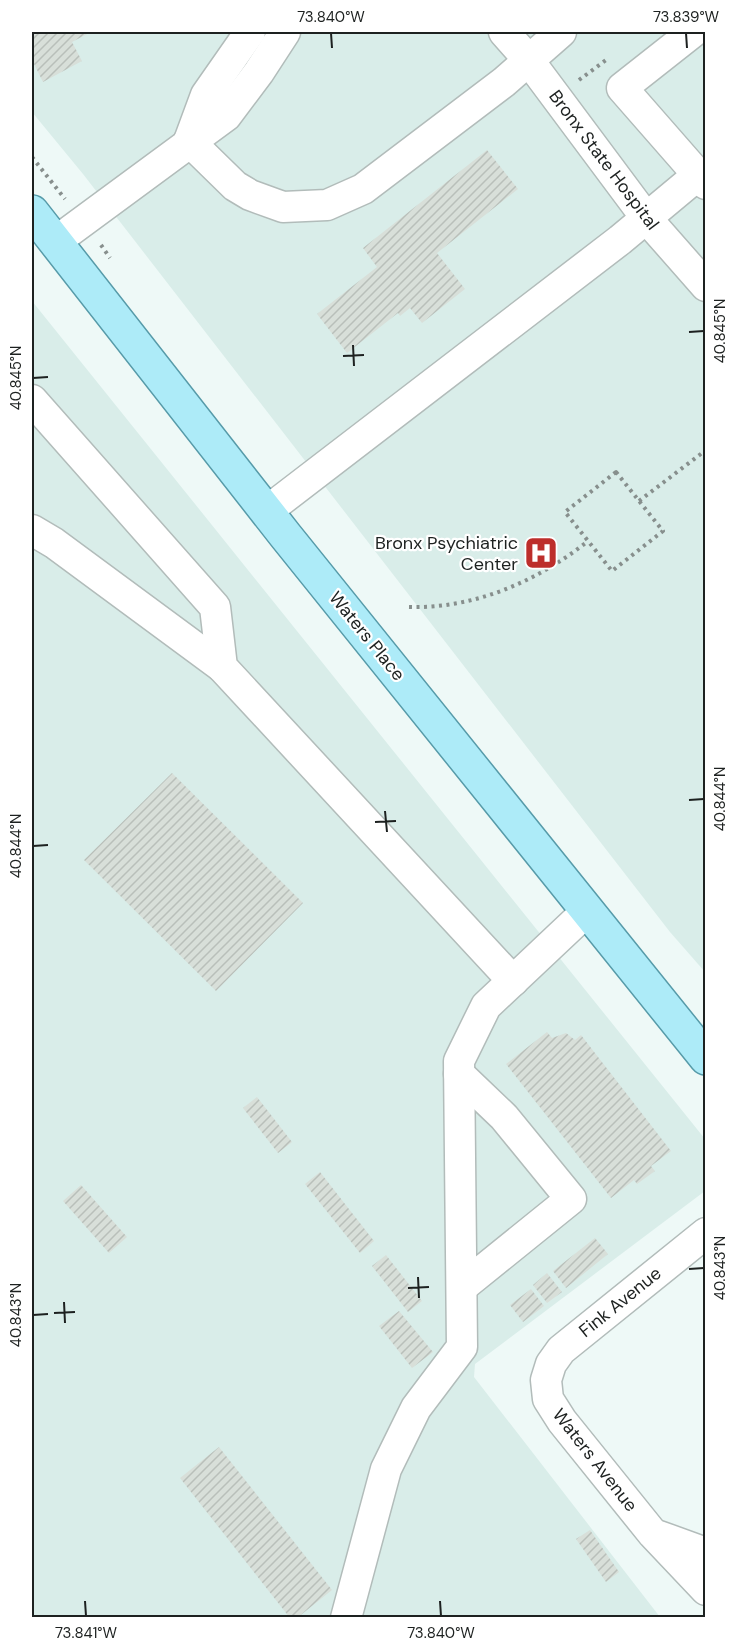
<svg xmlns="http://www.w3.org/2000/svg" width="737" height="1649" viewBox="0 0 737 1649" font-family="'DM Sans',sans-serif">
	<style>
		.built { fill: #d9ede9 }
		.building { fill: url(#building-hatch) }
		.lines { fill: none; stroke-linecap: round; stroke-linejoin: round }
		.minor-casing { stroke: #b2bcba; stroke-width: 33 }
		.major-casing { stroke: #579ba9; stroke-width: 36 }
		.path { stroke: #878f8d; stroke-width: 4; stroke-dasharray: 3 4.5; stroke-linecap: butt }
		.minor { stroke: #fff; stroke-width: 30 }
		.major { stroke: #adebf8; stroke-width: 33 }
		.ticks { fill: none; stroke: #1d2120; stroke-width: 2 }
		.labels { text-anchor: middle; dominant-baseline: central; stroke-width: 4.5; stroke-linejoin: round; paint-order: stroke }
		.street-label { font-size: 18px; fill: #1d2120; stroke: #fff }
		.poi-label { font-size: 18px; fill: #1d2120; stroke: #fff; text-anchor: end }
		.neatline { fill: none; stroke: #1d2120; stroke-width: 2 }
		.ticks-label { font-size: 15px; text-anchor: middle; fill: #1d2120 }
	</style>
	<defs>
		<pattern id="building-hatch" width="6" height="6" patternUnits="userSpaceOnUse" patternTransform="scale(1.5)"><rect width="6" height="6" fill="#d8dfd9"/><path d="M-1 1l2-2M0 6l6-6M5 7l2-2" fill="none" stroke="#b9bfba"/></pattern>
	</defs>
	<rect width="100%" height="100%" fill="#eef9f7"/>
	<g class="built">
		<path d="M32,32H705V972L670,932L83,174L32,112Z"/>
		<path d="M32,301L705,1139V1191L475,1364L474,1377L660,1617H32Z"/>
	</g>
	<g class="building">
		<path d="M32,32H91L72,42L82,61L43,82L32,60Z"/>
		<path d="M487,150L518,189L437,253L465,289L422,323L410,308L400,316L398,313L347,353L317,314L377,267L363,248Z"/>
		<path d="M172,773L303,903L216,991L84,860Z"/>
		<path d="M547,1032L552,1038L566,1033L575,1040L581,1035L671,1151L651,1166L655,1171L637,1184L634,1180L611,1198L506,1064Z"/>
		<path d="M257,1097L292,1142L278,1153L243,1108Z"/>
		<path d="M320,1172L374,1241L360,1253L305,1184Z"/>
		<path d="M81,1185L127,1237L109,1253L63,1201Z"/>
		<path d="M595,1238L608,1254L566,1288L553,1271Z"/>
		<path d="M386,1255L422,1301L408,1312L372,1266Z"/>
		<path d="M547,1273L562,1292L547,1303L533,1285Z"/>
		<path d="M531,1289L544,1306L523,1322L510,1305Z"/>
		<path d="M399,1311L433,1352L412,1368L379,1326Z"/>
		<path d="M219,1447L332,1590L297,1618H290L180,1478Z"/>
		<path d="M590,1530L619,1572L606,1582L576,1539Z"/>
	</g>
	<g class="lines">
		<defs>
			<g id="minor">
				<path d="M504,32L527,58L647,219L706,286"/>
				<path d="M693,32L622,88L706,184"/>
				<path d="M189,141L235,186L250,195L283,207L327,205L363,189L504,82L561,32"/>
				<path d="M189,141L206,95L250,32"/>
				<path d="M55,242L226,116L259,72L285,32"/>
				<path d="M32,400L215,607L222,667L513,981"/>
				<path d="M267,511L620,240L698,175"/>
				<path d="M32,530L54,543L222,667"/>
				<path d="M459,1074L504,1117L571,1199L462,1287"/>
				<path d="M706,1233L561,1350L551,1364L546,1380L548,1399L562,1421L653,1534L706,1590"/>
				<path d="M659,1536L706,1553"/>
				<path d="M346,1618L386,1469L416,1408L462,1347L459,1061L486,1006L588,910"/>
			</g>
			<path id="major" d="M32,212L285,535L706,1058"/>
		</defs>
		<use href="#minor" class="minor-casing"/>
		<use href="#major" class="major-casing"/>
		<g class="path">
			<path d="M579,80L606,60"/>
			<path d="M32,157L65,199"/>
			<path d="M101,245L110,258"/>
			<path d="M616,472L663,531L612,571L565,512Z"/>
			<path d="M639,501L706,450"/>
			<path d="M409,607C474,609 538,581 588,541"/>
		</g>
		<use href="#minor" class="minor"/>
		<use href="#major" class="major"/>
	</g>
	<path class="ticks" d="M331,33L332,48M686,33L687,48M689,332L704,331M353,345L354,366M343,356L364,355M33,378L48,377M689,800L704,799M385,811L387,832M375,822L396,821M33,846L48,845M689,1269L704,1268M418,1277L419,1298M408,1288L429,1287M64,1302L65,1323M54,1313L75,1312M33,1315L48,1314M85,1601L86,1616M440,1601L441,1616"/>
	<defs>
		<symbol id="hospital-square" viewBox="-11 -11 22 22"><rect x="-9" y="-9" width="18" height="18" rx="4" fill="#bd2e2b" stroke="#fff"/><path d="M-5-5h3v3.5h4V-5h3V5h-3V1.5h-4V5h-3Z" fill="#fff"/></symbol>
	</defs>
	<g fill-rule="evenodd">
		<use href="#hospital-square" x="522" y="534" width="38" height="38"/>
	</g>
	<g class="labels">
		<g class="street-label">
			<text transform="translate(604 160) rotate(53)">Bronx State Hospital</text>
			<text transform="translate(367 636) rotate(51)">Waters Place</text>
			<text transform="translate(620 1302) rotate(-39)">Fink Avenue</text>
			<text transform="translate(595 1460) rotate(52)">Waters Avenue</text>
		</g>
		<g class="poi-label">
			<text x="518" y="543">Bronx Psychiatric<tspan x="518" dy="21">Center</tspan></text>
		</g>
	</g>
	<rect width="737" height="1649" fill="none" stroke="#ffffff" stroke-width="66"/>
	<rect x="33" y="33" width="671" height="1583" class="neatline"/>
	<g class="ticks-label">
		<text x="331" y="22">73.840°W</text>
		<text x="686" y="22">73.839°W</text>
		<text transform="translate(720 331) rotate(-90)" y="5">40.845°N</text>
		<text transform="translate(16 378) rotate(-90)" y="5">40.845°N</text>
		<text transform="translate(720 799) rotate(-90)" y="5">40.844°N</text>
		<text transform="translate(16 846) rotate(-90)" y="5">40.844°N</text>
		<text transform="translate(720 1268) rotate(-90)" y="5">40.843°N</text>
		<text transform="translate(16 1315) rotate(-90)" y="5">40.843°N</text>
		<text x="86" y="1638">73.841°W</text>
		<text x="441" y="1638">73.840°W</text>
	</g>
</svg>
